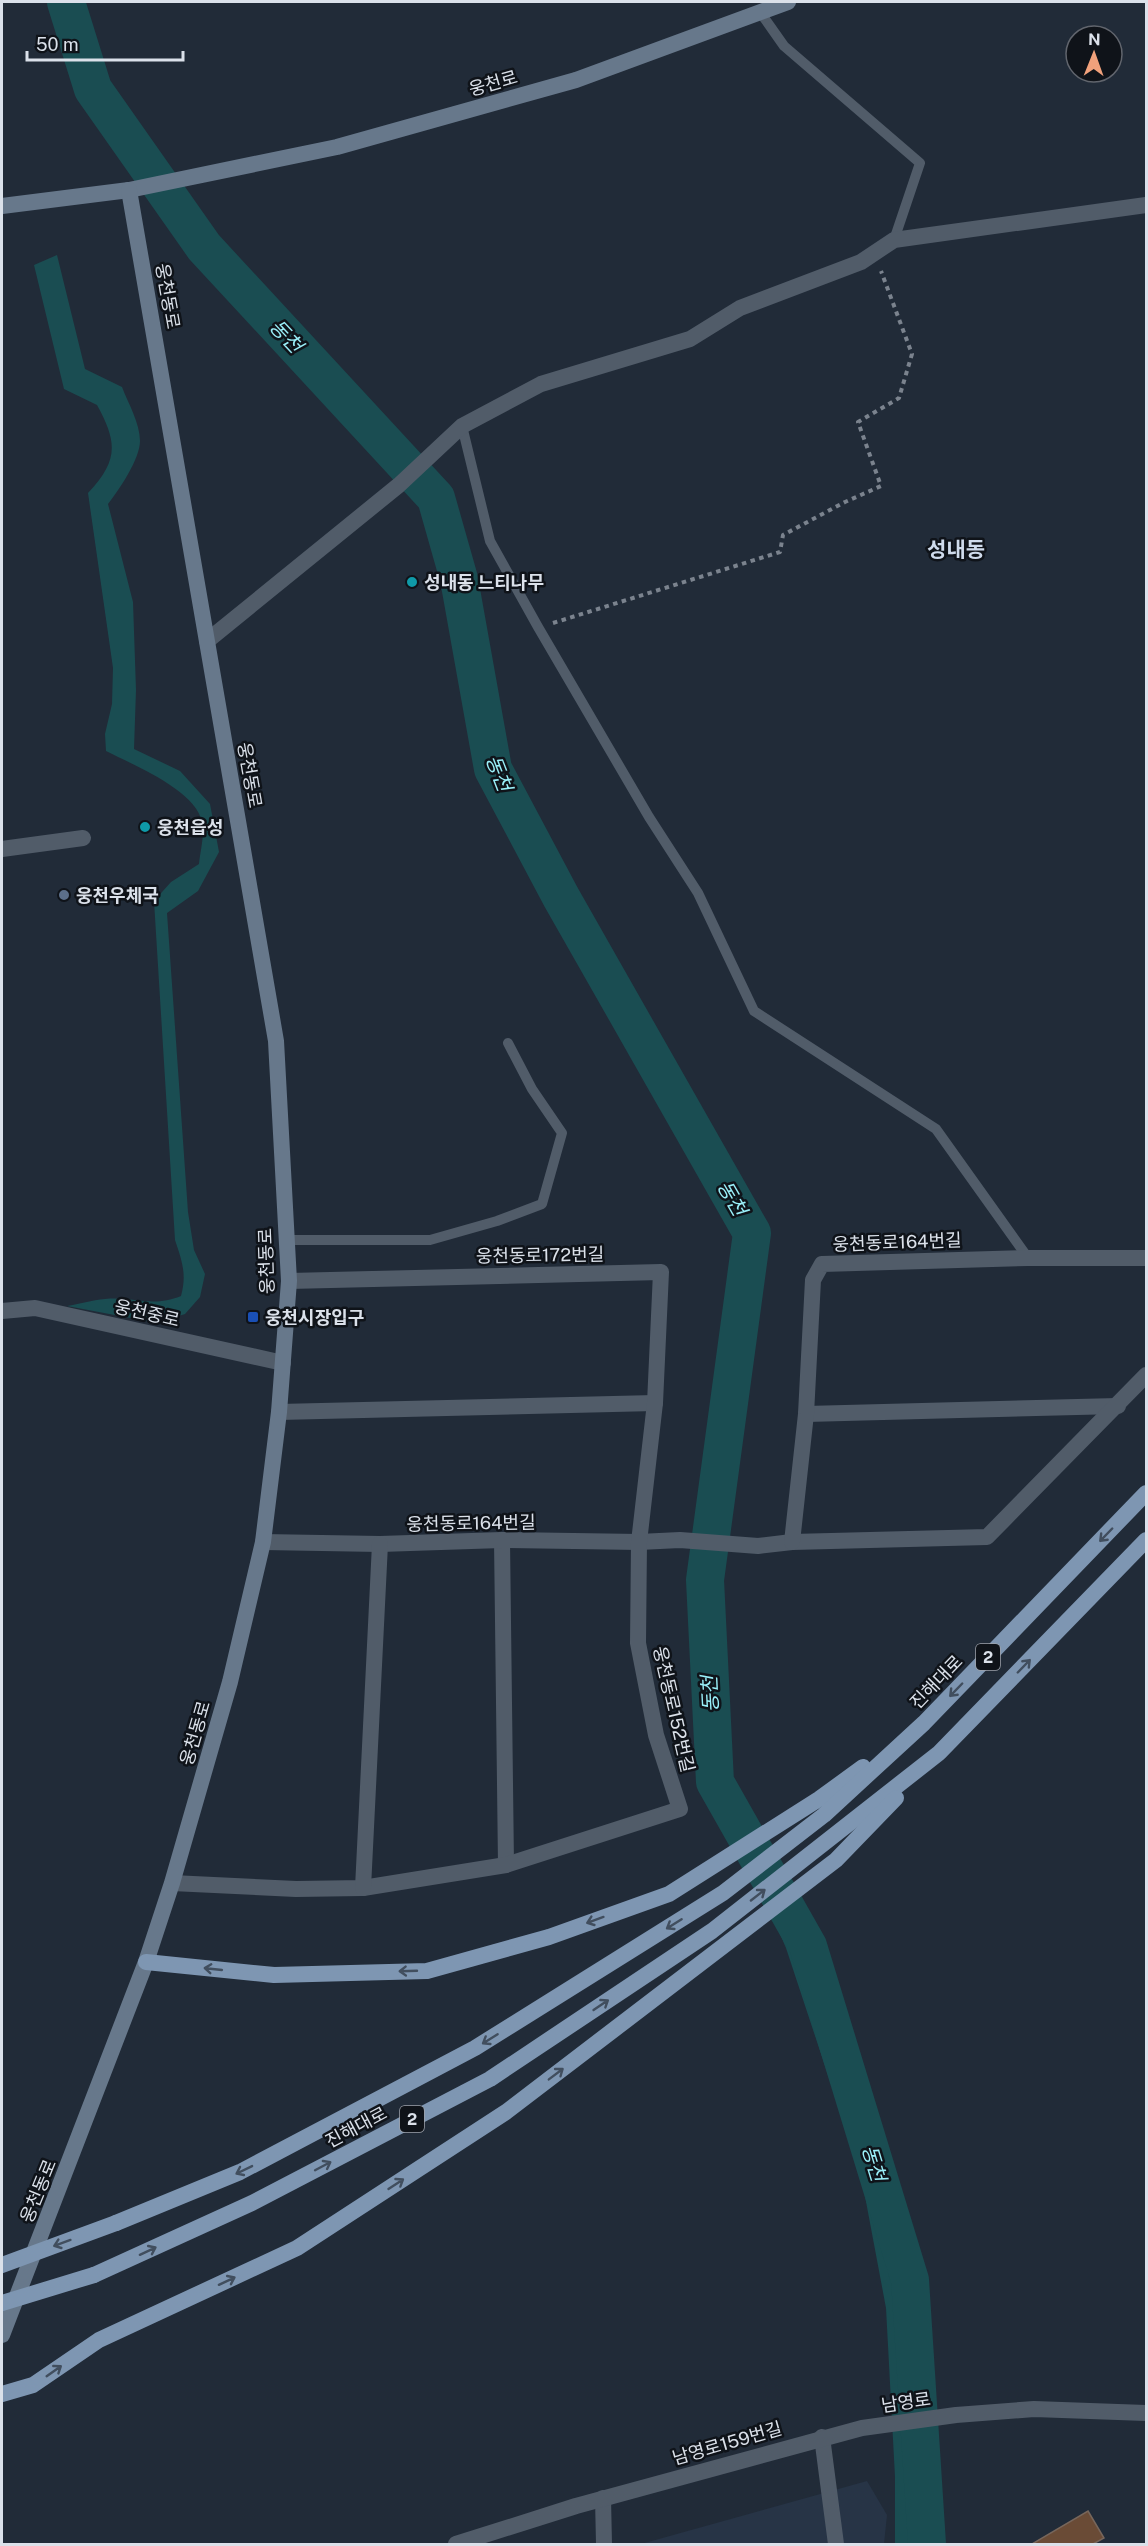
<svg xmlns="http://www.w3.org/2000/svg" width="1148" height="2546" viewBox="0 0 1148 2546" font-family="'Public Sans','Noto Sans KR',sans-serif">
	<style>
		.built { fill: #273446 }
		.water { fill: #1a4d52 }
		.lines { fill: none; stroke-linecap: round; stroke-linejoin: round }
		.river { stroke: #1a4d52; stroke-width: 38 }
		.building { fill: #6a4b36; stroke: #77665b; stroke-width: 1.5 }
		.path { stroke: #7b838e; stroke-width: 4; stroke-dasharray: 4.5 4.5; stroke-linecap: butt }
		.service { stroke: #515c69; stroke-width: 10 }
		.minor { stroke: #515c69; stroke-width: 16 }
		.secondary { stroke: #67788b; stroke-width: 16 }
		.trunk { stroke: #7e96b2; stroke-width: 16 }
		.trunk-bridge { stroke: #7e96b2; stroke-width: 16 }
		.oneway { stroke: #414e5e }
		.culture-dot { fill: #0f9aa8; stroke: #0f1319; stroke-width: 2 }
		.service-dot { fill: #5c6f8a; stroke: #0f1319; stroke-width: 2 }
		.transit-dot { fill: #1a4fb4; stroke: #0f1319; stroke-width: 2 }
		.labels { text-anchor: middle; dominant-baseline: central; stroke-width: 5; stroke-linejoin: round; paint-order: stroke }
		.shield { fill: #0f1319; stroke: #9ea3ab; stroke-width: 1.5 }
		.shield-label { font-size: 16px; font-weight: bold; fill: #dbe1ea }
		.street-label { font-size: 18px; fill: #dbe1ea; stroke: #0f1319 }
		.poi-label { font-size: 18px; font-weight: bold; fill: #dbe1ea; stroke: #0f1319; text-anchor: start }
		.water-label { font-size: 20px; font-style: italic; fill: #9af0f9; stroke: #0f1319 }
		.quarter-label { font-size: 21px; font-weight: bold; fill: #cfdbec; stroke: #0f1319 }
	</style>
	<rect width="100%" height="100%" fill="#212b38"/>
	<path class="built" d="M867,2481L887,2515L884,2544H641Z"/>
	<g class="water">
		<path d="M57,255L85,369L122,387C128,403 140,423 140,441C140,459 119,490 108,504L133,602L136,690L134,749L180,771L210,804L219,852L198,891L167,913L188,1212L194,1250L205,1274L200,1297L185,1314L157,1323L67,1306C79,1304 92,1300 105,1299C134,1296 152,1308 181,1296C187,1274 182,1261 175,1240L154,901L171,882L199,864C200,852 205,834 202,822C196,790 133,765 106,751L105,734L112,704L113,668L88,493C118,461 118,443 97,405L64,389L34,265Z"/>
		<path d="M715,1782L808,1946L910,2280L927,2544H895V2477L886,2308L861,2175L786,1948Z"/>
	</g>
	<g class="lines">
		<path class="river" d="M66,2L93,89L204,247L436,498L459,579L493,769L561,897L752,1233L705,1580L715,1782L808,1946L910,2280L927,2544"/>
	</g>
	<path class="building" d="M1088,2511L1104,2538L1093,2544H1032Z"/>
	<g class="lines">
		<path class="path" d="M553,623L780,552L783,535L845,502L881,486L858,422L899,398L912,354L881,271"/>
		<g class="service">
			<path d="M760,12L784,46L920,163L894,240"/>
			<path d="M462,426L490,541L538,627L649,817L698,893L754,1011L936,1129L1028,1258"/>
			<path d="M285,1240H430L497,1221L542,1204L562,1133L532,1089L508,1043"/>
		</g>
		<g class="minor">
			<path d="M207,641L399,485L462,426L541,384L690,339L740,308L861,262L894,240L1146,205"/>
			<path d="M2,849L83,838"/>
			<path d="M2,1311L35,1308L283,1363"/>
			<path d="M279,1412L655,1403"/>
			<path d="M806,1414L1118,1406"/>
			<path d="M502,1540L506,1865"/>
			<path d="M263,1542L380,1544L502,1540L639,1542L680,1540L758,1546L792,1542L987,1537L1146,1375"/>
			<path d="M792,1542L806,1414L813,1280L822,1264L1028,1258H1146"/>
			<path d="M172,1883L296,1889L363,1888L506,1865L680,1809L656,1735L638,1643L639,1542L655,1403L661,1272L289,1281"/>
			<path d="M363,1888L380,1544"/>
			<path d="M822,2437L836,2544"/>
			<path d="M603,2498L604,2544"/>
			<path d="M456,2544L576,2506L862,2428L956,2415L1034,2409L1146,2413"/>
		</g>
		<g class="secondary">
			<path d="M2,206L129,190L337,147L576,80L788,2"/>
			<path d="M2,2335L146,1962L172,1883L230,1682L263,1542L279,1412L289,1281L276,1041L129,190"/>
		</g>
		<g class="trunk">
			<path d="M146,1962L274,1975L427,1971L549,1937L669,1894L819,1799L863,1767"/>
			<path d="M116,2223L240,2172L475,2048L723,1893L824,1815L924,1723L1146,1493"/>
			<path d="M94,2275L252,2203L490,2079L712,1931L939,1753L1146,1540"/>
			<path d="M2,2394L33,2385L99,2340L297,2248L506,2112L836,1860L896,1798"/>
		</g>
		<g class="trunk-bridge">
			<path d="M2,2265L116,2223"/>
			<path d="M2,2303L94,2275"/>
		</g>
	</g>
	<defs><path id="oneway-shaft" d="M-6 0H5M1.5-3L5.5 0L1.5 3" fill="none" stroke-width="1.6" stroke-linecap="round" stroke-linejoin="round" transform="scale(1.5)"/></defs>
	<g class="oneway">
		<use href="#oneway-shaft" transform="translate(1106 1535) rotate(134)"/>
		<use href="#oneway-shaft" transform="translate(1024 1666) rotate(-46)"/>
		<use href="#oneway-shaft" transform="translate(956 1690) rotate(134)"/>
		<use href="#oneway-shaft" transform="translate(758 1895) rotate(-38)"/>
		<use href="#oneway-shaft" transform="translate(595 1920) rotate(160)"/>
		<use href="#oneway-shaft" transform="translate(674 1924) rotate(148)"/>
		<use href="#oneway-shaft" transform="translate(213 1969) rotate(-174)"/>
		<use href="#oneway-shaft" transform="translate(408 1971) rotate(178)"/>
		<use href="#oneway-shaft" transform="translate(601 2005) rotate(-34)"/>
		<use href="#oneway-shaft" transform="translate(490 2039) rotate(148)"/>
		<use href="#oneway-shaft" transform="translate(556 2074) rotate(-37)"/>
		<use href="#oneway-shaft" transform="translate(323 2166) rotate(-28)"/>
		<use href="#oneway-shaft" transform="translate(244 2170) rotate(154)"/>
		<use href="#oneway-shaft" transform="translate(396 2184) rotate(-33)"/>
		<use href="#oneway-shaft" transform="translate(62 2243) rotate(160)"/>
		<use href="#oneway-shaft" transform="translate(148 2251) rotate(-25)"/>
		<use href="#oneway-shaft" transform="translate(227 2281) rotate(-25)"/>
		<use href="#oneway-shaft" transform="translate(54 2371) rotate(-35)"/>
	</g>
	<g class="culture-dot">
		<circle cx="412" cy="582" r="6"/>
		<circle cx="145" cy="827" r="6"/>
	</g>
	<circle class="service-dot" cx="64" cy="895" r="6"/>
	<rect class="transit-dot" x="247" y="1311" width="12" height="12" rx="3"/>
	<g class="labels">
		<g class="shield">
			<rect x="976" y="1644" width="24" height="26" rx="4.5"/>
			<rect x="400" y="2106" width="24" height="26" rx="4.5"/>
		</g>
		<g class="shield-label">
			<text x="988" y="1657">2</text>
			<text x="412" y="2119">2</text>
		</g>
		<g class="street-label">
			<text transform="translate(493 83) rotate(-16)">웅천로</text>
			<text transform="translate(168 296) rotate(80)">웅천동로</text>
			<text transform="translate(250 775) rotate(80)">웅천동로</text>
			<text transform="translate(897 1242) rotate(-2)">웅천동로164번길</text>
			<text transform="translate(540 1255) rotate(-1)">웅천동로172번길</text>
			<text transform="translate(266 1261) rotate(-92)">웅천동로</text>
			<text transform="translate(147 1313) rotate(13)">웅천중로</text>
			<text transform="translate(471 1523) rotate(-1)">웅천동로164번길</text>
			<text transform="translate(936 1682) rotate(-46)">진해대로</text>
			<text transform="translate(674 1709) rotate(77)">웅천동로152번길</text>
			<text transform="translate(195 1733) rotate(-74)">웅천동로</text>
			<text transform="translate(356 2127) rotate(-28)">진해대로</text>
			<text transform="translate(38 2191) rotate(-68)">웅천동로</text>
			<text transform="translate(906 2402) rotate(-8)">남영로</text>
			<text transform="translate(727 2443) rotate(-16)">남영로159번길</text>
		</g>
		<g class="poi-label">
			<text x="424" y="582">성내동 느티나무</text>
			<text x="157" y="827">웅천읍성</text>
			<text x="76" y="895">웅천우체국</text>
			<text x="265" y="1317">웅천시장입구</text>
		</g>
		<g class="water-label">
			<text transform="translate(286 336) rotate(47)">동천</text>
			<text transform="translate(499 773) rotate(69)">동천</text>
			<text transform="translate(732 1198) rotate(60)">동천</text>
			<text transform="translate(710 1694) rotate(-93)">동천</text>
			<text transform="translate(874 2163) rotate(73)">동천</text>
		</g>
		<g class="quarter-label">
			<text x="956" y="549">성내동</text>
		</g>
	</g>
	<rect width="1148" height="2546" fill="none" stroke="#dbe1ea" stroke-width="6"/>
	<g transform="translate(1094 54) rotate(1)"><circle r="28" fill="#0f1319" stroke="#61656d" stroke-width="1.5"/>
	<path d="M0-4.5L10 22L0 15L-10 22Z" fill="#f1a17b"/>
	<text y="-9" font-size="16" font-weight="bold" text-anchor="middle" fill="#dbe1ea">N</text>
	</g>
	<path d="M27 51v9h156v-9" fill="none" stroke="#dbe1ea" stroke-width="3"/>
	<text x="36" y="51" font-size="18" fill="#dbe1ea" stroke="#0f1319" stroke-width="4.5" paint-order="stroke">50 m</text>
</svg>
